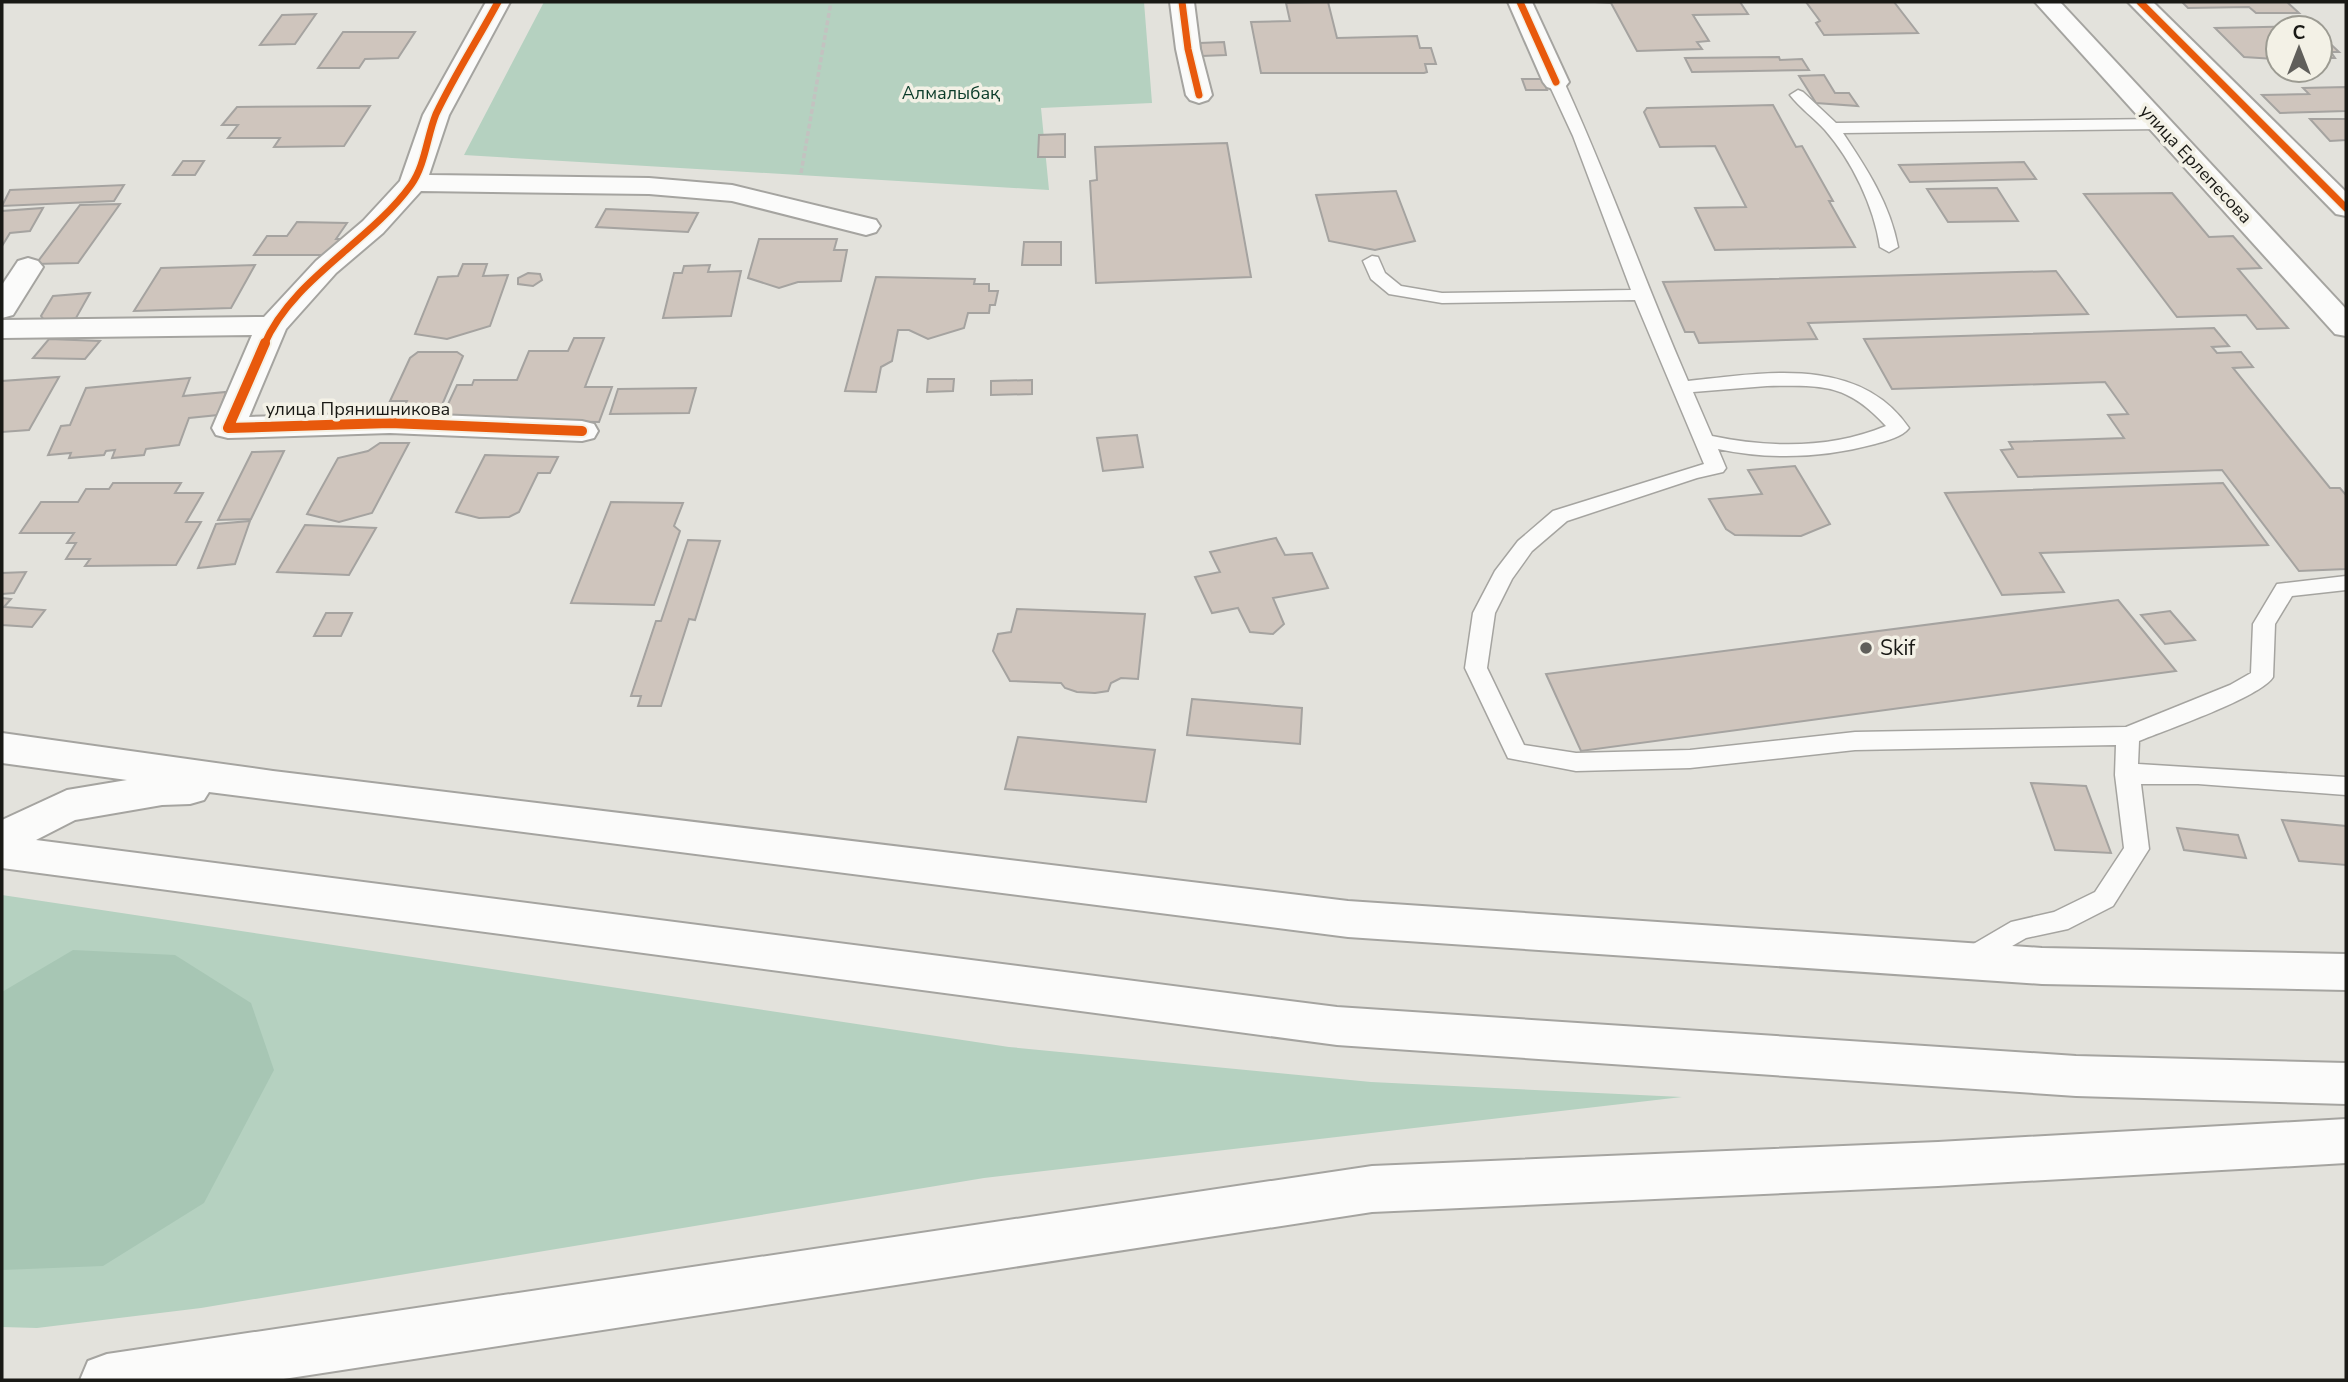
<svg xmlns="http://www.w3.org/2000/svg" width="2348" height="1382" viewBox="0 0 2348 1382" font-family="'Nunito Sans',sans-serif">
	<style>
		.green { fill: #b5d1c0 }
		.forest { fill: #a7c6b4 }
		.building { fill: #cfc5bd; stroke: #a5a3a0; stroke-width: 2 }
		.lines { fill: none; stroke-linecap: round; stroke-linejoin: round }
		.service-casing { stroke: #a5a4a0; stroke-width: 3 }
		.minor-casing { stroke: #a5a4a0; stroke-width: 4 }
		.secondary-casing { stroke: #a5a4a0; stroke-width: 4 }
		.trunk-casing { stroke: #a5a4a0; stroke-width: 4 }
		.path { stroke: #c3c2c0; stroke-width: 3.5; stroke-dasharray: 5 2.5; stroke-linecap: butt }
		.service { fill: #fbfbfa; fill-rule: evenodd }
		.minor { fill: #fbfbfa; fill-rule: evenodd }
		.secondary { fill: #fbfbfa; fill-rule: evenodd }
		.trunk { fill: #fbfbfa; fill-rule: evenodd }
		.cycleway-far1-casing { stroke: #f3f1e6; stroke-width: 10 }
		.cycleway-casing { stroke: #f3f1e6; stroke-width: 14 }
		.cycleway-far1 { stroke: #e8590c; stroke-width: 7 }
		.cycleway { stroke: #e8590c; stroke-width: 10 }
		.poi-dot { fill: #605f5b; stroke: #f3f1e6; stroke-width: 2.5 }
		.labels { text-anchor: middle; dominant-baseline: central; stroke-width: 7; stroke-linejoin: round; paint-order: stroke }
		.far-park-label { font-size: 18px; fill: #0a3b29; stroke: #f3f1e6 }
		.far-street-label { font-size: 18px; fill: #191915; stroke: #f3f1e6 }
		.poi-label { font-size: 21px; fill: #191915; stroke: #f3f1e6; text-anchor: start }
	</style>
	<rect width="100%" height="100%" fill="#e3e2dc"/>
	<g class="green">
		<path d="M544,2H1144L1152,103L1041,108L1049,190L464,155Z"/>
		<path d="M2,895L1009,1047L1371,1082L1682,1097L984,1178L201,1308L37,1328L2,1327Z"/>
	</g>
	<path class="forest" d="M73,950L175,955L251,1003L274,1070L204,1203L103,1266L2,1270V992Z"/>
	<g class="building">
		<path d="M1328,2L1337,38L1417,36L1420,48H1431L1436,64H1425L1427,72L1424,73H1261L1251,22L1290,21L1286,3Z"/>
		<path d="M1595,2H1740L1748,14L1693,15L1709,41L1697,42L1702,49L1637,51L1611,3Z"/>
		<path d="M1806,2H1894L1918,33L1824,35L1816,23L1820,21Z"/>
		<path d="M2182,2H2287L2299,13H2256L2249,7L2188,8Z"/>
		<path d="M316,14L295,44L260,45L282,15Z"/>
		<path d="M2312,26L2314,28H2278V59H2275L2244,57L2215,28Z"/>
		<path d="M343,32H415L398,58L365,59L359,68H318Z"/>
		<path d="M2320,34L2339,52H2331L2335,58H2320Z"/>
		<path d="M1224,42L1226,55L1202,56L1200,43Z"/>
		<path d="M1779,57L1780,60L1802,59L1809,70L1692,72L1685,58Z"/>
		<path d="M1824,75L1835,93H1849L1858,106L1816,103L1799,76Z"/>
		<path d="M1522,79H1543L1547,90H1526Z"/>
		<path d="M2346,87V111L2280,113L2262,95L2309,94L2303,88Z"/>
		<path d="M1773,105L1796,147L1802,146L1833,201H1829L1855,247L1715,250L1695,208L1746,207L1715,146L1660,147L1644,112L1647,108Z"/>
		<path d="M370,106L344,146L274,147L280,138H228L238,125H222L237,107Z"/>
		<path d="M2310,119H2346V140L2330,141Z"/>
		<path d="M1065,134V157H1038L1039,135Z"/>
		<path d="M1227,143L1251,277L1096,283L1090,181L1097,180L1095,147Z"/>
		<path d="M183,161H204L195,175H173Z"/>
		<path d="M2024,162L2036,179L1910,182L1899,165Z"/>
		<path d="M124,185L114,201L2,206L10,190Z"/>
		<path d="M1997,188L2018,221L1948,222L1927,189Z"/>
		<path d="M1396,191L1415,241L1375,250L1329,241L1316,195Z"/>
		<path d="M2172,193L2209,237L2233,236L2261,268L2238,269L2288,328L2257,329L2246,315L2177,317L2084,194Z"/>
		<path d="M120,204L78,263L36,264L80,205Z"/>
		<path d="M43,208L30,231L10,233L2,246V211Z"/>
		<path d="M606,209L698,213L688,232L596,227Z"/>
		<path d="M297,222L347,223L336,239H342L331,255H254L267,236H287Z"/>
		<path d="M759,239H837L834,250H847L841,281L798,282L779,288L748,278Z"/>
		<path d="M1024,242H1061V265H1022Z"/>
		<path d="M463,264H487L483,276L508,275L490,326L447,339L415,334L438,277L458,276Z"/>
		<path d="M255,265L231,308L134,311L161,268Z"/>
		<path d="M710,265L708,272L741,271L731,316L663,318L674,273H682L684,266Z"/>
		<path d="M2056,271L2088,314L1808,323L1817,339L1699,343L1694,332H1685L1663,282Z"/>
		<path d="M528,273L540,274L542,280L533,286L518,284V278Z"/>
		<path d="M876,277L975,279L974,284H989V291H998L995,305H990L989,313H968L964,328L928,339L909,330H898L892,361L881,367L876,392L845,391Z"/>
		<path d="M90,293L76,318L56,323L45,321L41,316L53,296Z"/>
		<path d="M2214,328L2229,346L2212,347L2217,353L2241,352L2253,367L2233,368L2330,488H2340L2346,495V569L2299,571L2222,470L2018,477L2001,450L2013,449L2009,442L2124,438L2108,415L2128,414L2105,382L1892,389L1864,339Z"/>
		<path d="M574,338H604L585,387H612L599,422L441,419L457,385H472L474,380H517L529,351H568Z"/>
		<path d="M49,339L100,341L85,359L33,358Z"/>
		<path d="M418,352H457L463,356L439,412L402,413L407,401H390L410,358Z"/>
		<path d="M59,377L29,430L2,432V381Z"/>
		<path d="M190,378L183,396L226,392L218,415L189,418L179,445L146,449L144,455L112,458L115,450L106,451L104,455L69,458L71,453L48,455L61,426L70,425L86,388Z"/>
		<path d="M928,379H954L953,391L927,392Z"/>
		<path d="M1032,380V394L991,395V381Z"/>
		<path d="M696,388L689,413L610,414L618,389Z"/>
		<path d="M1137,435L1143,467L1103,471L1097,438Z"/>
		<path d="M380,443H409L372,513L339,522L307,514L338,458L368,451Z"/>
		<path d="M284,451L251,519L218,520L252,452Z"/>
		<path d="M485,455L558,457L550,473H538L519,512L509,517L479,518L456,512Z"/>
		<path d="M1795,466L1830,524L1801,536L1735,535L1726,529L1709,499L1762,494L1748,470Z"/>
		<path d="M113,483H181L175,493H203L186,522H201L176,565L85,566L90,559H66L76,543H67L74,533H20L41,502H78L86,489H109Z"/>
		<path d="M2223,483L2268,545L2040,553L2064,592L2002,595L1945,493Z"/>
		<path d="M611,502L683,503L674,526L680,531L654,605L571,603Z"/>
		<path d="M250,521L235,564L198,568L216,524Z"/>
		<path d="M305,525L376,528L349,575L277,572Z"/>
		<path d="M1276,538L1285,555L1312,553L1328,588L1273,598L1284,624L1273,634L1250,632L1238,608L1212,613L1195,577L1220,572L1210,552Z"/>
		<path d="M688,540L720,541L695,620L689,619L661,706H638L641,696H631L656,621H661Z"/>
		<path d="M26,572L14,593L2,594V573Z"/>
		<path d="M2,598L11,599L4,607L45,610L32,627L2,625Z"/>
		<path d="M2118,600L2176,671L1581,751L1546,674Z"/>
		<path d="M1017,609L1145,614L1138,679L1121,678L1111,683L1108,691L1095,693L1077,692L1065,688L1061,683L1010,681L993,651L998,634L1011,632Z"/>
		<path d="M2170,611L2195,640L2165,644L2141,615Z"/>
		<path d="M326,613H352L341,636H314Z"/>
		<path d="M1192,699L1302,708L1300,744L1187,735Z"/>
		<path d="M1018,737L1155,750L1146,802L1005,789Z"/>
		<path d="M2031,783L2086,786L2111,853L2055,850Z"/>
		<path d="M2282,820L2346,826V865L2299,861Z"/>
		<path d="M2177,828L2238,835L2246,858L2184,850Z"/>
	</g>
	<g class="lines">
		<defs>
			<g id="service">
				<path d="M1556,77L1564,82C1609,180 1645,282 1688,381C1764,373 1859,355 1909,428C1902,437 1886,441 1875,444C1823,458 1770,460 1718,449L1726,468L1723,472L1697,478L1567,521L1532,551L1512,579L1495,613L1487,668L1524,745L1576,753L1690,750L1855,732L2126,727L2230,685L2251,673L2253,624L2277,584L2346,576V590L2292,596L2275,624L2273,677C2261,697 2166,730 2139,741L2138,764L2346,777V795L2198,784H2141L2149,849L2113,906L2068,929L2026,938L1967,972L1958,969L1954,961L1958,953L2011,922L2054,912L2095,892L2124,848L2115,775L2116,745L1855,750L1690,768L1576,771L1508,758L1465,668L1473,613L1495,571L1518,541L1553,511L1704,464L1635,300L1442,303L1389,294L1371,279L1363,261L1372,256L1378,257L1385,273L1401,286L1442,293L1631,290L1573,136L1548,82ZM1767,386C1822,385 1847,383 1886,426C1831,449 1770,448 1712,436L1693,392Z"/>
				<path d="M1798,90L1803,92L1836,123L2160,119L2168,124L2160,129L1843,133C1867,169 1890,204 1898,247L1889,252L1880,247C1874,206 1852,161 1825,130C1814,118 1800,108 1790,95Z"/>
			</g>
			<g id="minor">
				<path d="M486,2H510L449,115L429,175L649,178L732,185L876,220L880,226L876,232L866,235L732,201L649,194L421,191L383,233L336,273L286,329L249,417L390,413L582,421L594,424L598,431L594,438L582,441L390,433L228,438L216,435L212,428L252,335L2,338V320L264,317L316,261L363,221L400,181L423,115Z"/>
				<path d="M1170,2H1194L1200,49L1212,95L1208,100L1199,103L1190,100L1186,95L1176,49Z"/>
				<path d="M1508,2H1532L1569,82L1565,87L1556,90L1547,87L1543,82Z"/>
				<path d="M2128,2H2153L2346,192V216L2336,214Z"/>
				<path d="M28,258L38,261L43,267L13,315L2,318V285L18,261Z"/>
			</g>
			<path id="secondary" d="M2035,2H2060L2346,309V336L2335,334Z"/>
			<g id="trunk">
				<path d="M2,733L273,771L1348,901L2042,948L2346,954V990L2042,984L1348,937L209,792L204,800L190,804L162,805L75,820L36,840L1337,1007L2076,1056L2346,1063V1104L2076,1096L1337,1045L2,868V820L67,790L127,780L2,763Z"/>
				<path d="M2346,1119V1163L1938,1186L1372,1212L277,1380H80L88,1361L107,1354L1372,1166L1938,1142Z"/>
			</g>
		</defs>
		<use href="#service" class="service-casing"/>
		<use href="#minor" class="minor-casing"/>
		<use href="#secondary" class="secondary-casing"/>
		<use href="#trunk" class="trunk-casing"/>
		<path class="path" d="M801,173L831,2"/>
		<use href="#service" class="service"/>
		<use href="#minor" class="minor"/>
		<use href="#secondary" class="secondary"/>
		<use href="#trunk" class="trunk"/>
		<defs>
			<g id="cycleway-far1">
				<path d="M1182,2L1188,49L1199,95"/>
				<path d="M1520,2L1556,82"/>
				<path d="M2140,2L2346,208"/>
				<path d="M264,345C292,279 370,242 411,185C425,166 427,136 436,114C454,76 478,39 498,2"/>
			</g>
			<path id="cycleway" d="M265,343L228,428L390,423L582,431"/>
		</defs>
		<use href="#cycleway-far1" class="cycleway-far1-casing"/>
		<use href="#cycleway" class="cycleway-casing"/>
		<use href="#cycleway-far1" class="cycleway-far1"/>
		<use href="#cycleway" class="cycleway"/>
	</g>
	<circle class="poi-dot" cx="1866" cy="648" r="7"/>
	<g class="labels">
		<g class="far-park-label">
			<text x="951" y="93">Алмалыбақ</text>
		</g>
		<g class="far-street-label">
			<text transform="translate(2196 164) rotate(47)">улица Ерлепесова</text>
			<text x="358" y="409">улица Прянишникова</text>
		</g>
		<g class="poi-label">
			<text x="1880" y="648">Skif</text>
		</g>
	</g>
	<rect width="2348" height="1382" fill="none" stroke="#191915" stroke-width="7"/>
	<g transform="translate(2299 49)"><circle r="33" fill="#f3f1e6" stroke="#9c9b92" stroke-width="2"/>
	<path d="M0-5L12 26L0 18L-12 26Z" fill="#605f5b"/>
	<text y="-10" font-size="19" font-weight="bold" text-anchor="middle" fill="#191915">С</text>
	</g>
</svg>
